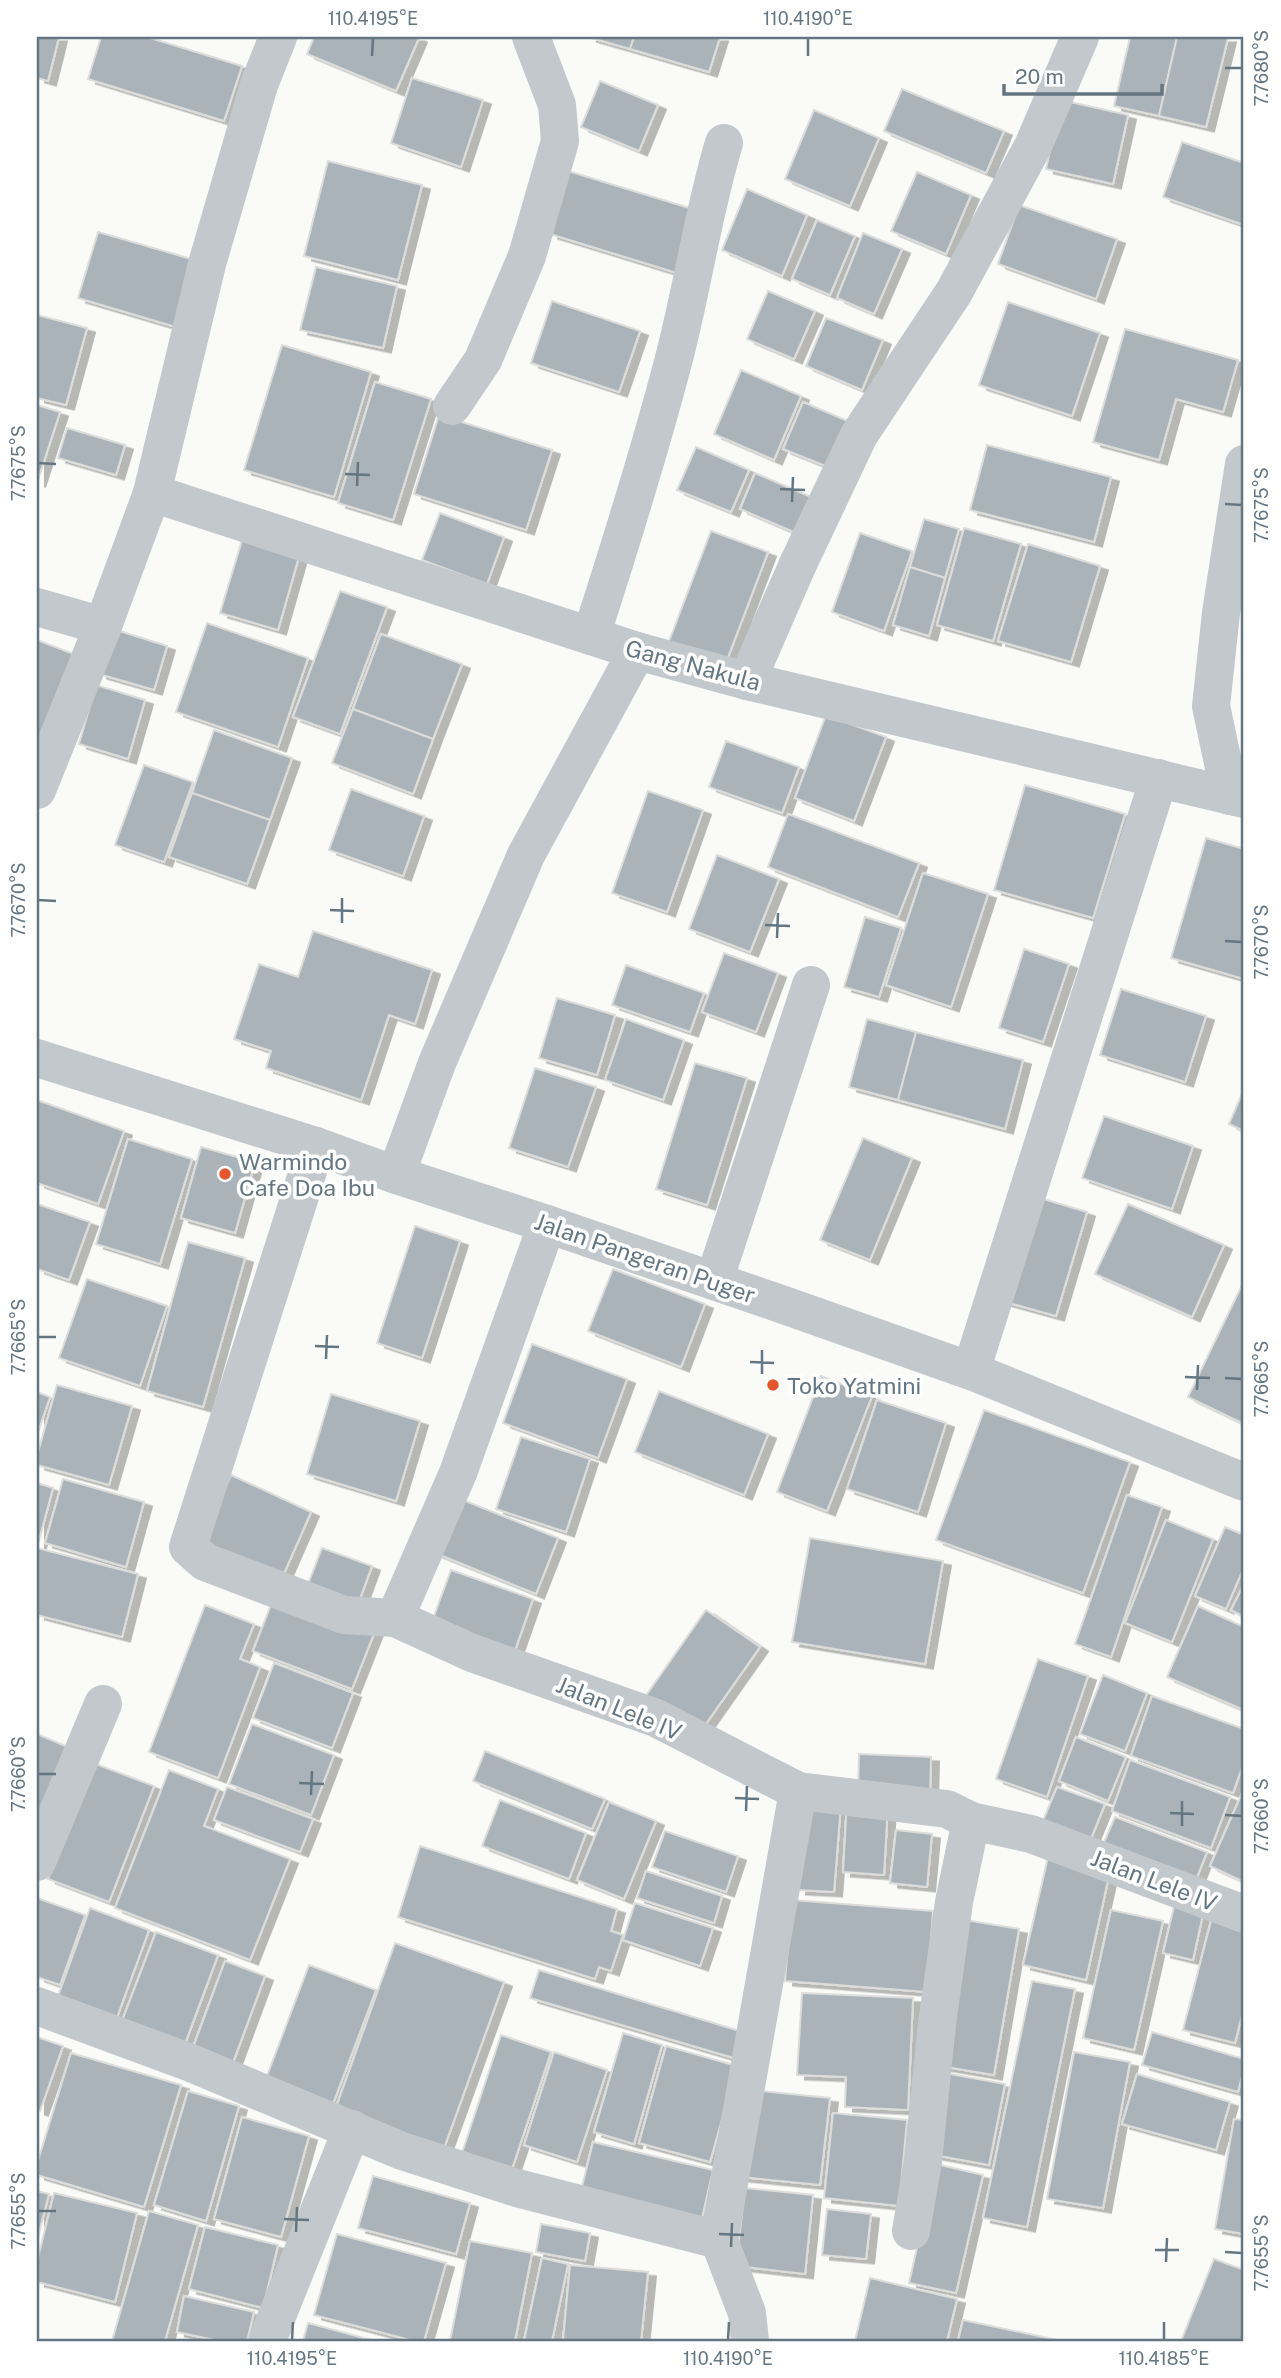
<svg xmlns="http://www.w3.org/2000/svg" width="1281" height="2378" viewBox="0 0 1281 2378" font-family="'Public Sans',sans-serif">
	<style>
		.building { fill: #aab3b9; stroke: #dcdcda; stroke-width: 2; filter: url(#shadow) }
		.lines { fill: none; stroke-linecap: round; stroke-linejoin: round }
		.minor { stroke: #c3c8cc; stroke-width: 38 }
		.ticks { fill: none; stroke: #657683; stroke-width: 2.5 }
		.poi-dot { fill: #e4572e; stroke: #fff; stroke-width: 2.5 }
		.labels { text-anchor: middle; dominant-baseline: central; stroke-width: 7; stroke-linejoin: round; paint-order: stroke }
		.street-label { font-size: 23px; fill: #657683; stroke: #fff }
		.poi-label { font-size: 23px; fill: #657683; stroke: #fff; text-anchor: start }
		.neatline { fill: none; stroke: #657683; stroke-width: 2.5 }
		.ticks-label { font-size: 18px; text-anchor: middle; fill: #657683 }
	</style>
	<defs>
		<filter id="shadow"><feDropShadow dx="8" dy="4.5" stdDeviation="0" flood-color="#0004"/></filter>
	</defs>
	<rect width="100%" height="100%" fill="#fafaf8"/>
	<g class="building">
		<path d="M37,37H59L48,81L37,78Z"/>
		<path d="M101,37H147L242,66L224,121L88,79Z"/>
		<path d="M314,37H417L419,38L396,91L307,54Z"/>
		<path d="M588,37H634L630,49Z"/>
		<path d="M634,37H720L709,72L630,49Z"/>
		<path d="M1130,37H1177L1159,116L1114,106Z"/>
		<path d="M1177,37L1228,38L1206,127L1159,116Z"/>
		<path d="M412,78L483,100L461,167L391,143Z"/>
		<path d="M600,81L658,105L639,151L581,127Z"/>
		<path d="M902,89L1004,131L986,173L884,131Z"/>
		<path d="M1061,100L1128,115L1113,184L1046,169Z"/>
		<path d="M814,110L879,138L850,206L785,179Z"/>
		<path d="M1182,142L1244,163V225L1163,197Z"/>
		<path d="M328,161L422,185L398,280L304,256Z"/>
		<path d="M568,171L699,211L680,274L550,234Z"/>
		<path d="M917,172L971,195L946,254L891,231Z"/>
		<path d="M747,189L807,215L782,276L722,250Z"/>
		<path d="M1019,205L1117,239L1096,299L998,264Z"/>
		<path d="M817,220L855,236L830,295L792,279Z"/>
		<path d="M98,232L198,261L179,328L78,298Z"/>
		<path d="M863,233L902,249L874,314L837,298Z"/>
		<path d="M316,267L397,286L383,348L300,330Z"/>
		<path d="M768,291L815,311L794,359L747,339Z"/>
		<path d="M552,301L640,331L619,392L531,363Z"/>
		<path d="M1008,302L1100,333L1072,416L979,385Z"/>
		<path d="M37,315L87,328L66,405L37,398Z"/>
		<path d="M826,318L883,340L862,390L806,366Z"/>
		<path d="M1125,329L1238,360L1223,412L1176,399L1159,460L1093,442Z"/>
		<path d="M282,345L371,372L334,497L244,470Z"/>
		<path d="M741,370L801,396L774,460L714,434Z"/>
		<path d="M375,382L431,399L393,520L338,503Z"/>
		<path d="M803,402L857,425L838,471L783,449Z"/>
		<path d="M37,405L60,412L37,483Z"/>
		<path d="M439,415L552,450L526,530L414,494Z"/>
		<path d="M67,428L125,445L116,475L58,458Z"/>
		<path d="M987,445L1111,477L1094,542L970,510Z"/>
		<path d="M696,447L749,470L731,512L677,490Z"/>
		<path d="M755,473L811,497L796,533L740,509Z"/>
		<path d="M440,513L504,537L487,584L422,560Z"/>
		<path d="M924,519L959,529L945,578L910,567Z"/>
		<path d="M964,528L1021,544L993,641L937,625Z"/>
		<path d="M711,531L768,552L722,673L665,652Z"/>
		<path d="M860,533L912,551L884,631L832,612Z"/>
		<path d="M243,537L300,553L278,630L220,613Z"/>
		<path d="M1028,544L1100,566L1071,662L998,641Z"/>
		<path d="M910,567L945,578L929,636L893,625Z"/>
		<path d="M340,591L387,607L340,734L293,717Z"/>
		<path d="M207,623L308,658L278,747L176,712Z"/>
		<path d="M113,629L167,646L154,690L99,674Z"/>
		<path d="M381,634L462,664L433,739L353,709Z"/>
		<path d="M37,640L79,656L37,764Z"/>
		<path d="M96,685L145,700L128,759L79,744Z"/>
		<path d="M353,709L433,739L413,794L332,763Z"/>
		<path d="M826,715L886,737L854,821L795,798Z"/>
		<path d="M214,730L292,758L270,820L192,793Z"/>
		<path d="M726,741L799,767L782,813L709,787Z"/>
		<path d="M144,765L193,782L164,862L115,845Z"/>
		<path d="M1025,785L1125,814L1093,918L994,890Z"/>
		<path d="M351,789L424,816L403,876L329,850Z"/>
		<path d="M648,791L703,810L667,912L612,893Z"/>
		<path d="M192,793L270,820L247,884L169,857Z"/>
		<path d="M788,814L919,863L898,917L768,867Z"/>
		<path d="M1206,838L1244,849V979L1171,958Z"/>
		<path d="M717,855L779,879L750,952L689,929Z"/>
		<path d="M923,873L988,894L951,1007L886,985Z"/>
		<path d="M865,917L901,928L879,997L844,987Z"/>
		<path d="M313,931L432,970L415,1024L389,1015L361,1100L266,1068L271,1051L234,1039L259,964L298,977Z"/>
		<path d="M1024,949L1069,964L1043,1042L999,1028Z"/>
		<path d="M724,953L778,973L756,1032L702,1012Z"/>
		<path d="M626,965L704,993L690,1032L612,1005Z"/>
		<path d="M1121,989L1206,1016L1185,1082L1100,1055Z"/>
		<path d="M557,998L615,1015L597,1075L539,1058Z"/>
		<path d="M626,1019L684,1040L663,1100L605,1080Z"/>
		<path d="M867,1019L916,1032L898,1100L849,1087Z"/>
		<path d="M916,1032L1023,1060L1005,1129L898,1100Z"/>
		<path d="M695,1063L747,1078L707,1205L656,1189Z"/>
		<path d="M535,1068L596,1087L568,1167L509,1148Z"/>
		<path d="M1244,1089V1131L1229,1124Z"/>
		<path d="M37,1100L124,1131L98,1204L37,1183Z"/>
		<path d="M1104,1116L1193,1146L1172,1209L1082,1178Z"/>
		<path d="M863,1138L912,1158L870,1260L820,1240Z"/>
		<path d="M128,1139L192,1159L160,1264L96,1244Z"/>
		<path d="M201,1147L255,1162L235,1233L181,1218Z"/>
		<path d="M1033,1196L1087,1212L1056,1316L1002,1301Z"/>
		<path d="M37,1204L90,1222L69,1280L37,1269Z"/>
		<path d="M1128,1204L1224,1245L1192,1317L1095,1274Z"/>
		<path d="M415,1226L460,1241L422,1358L377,1343Z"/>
		<path d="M188,1242L245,1258L203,1407L147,1391Z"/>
		<path d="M613,1269L705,1304L681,1367L588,1331Z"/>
		<path d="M87,1279L167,1306L140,1386L59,1358Z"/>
		<path d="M1244,1281V1424L1188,1397Z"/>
		<path d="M532,1344L627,1379L598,1458L503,1423Z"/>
		<path d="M821,1376L872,1396L827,1511L777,1492Z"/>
		<path d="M57,1385L132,1406L109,1485L37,1465V1456Z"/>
		<path d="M659,1391L768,1434L744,1495L635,1452Z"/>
		<path d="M37,1392L50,1397L37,1435Z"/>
		<path d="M331,1394L420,1421L396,1501L307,1474Z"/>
		<path d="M877,1400L946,1423L918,1512L847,1489Z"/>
		<path d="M984,1410L1130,1462L1083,1593L936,1540Z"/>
		<path d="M521,1437L590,1459L566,1532L496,1509Z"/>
		<path d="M231,1475L311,1512L279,1585L198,1549Z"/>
		<path d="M63,1479L144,1502L126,1567L45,1543Z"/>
		<path d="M37,1483L53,1488L38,1544H37Z"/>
		<path d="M1127,1495L1162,1507L1111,1657L1075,1644Z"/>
		<path d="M453,1496L558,1538L536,1594L430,1551Z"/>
		<path d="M1166,1520L1213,1539L1172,1642L1125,1623Z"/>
		<path d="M1225,1527L1244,1535V1567L1226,1609L1195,1596Z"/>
		<path d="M810,1538L943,1561L925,1664L792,1642Z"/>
		<path d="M37,1548L138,1574L122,1637L37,1615Z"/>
		<path d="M322,1548L372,1566L354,1615L303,1597Z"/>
		<path d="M451,1570L533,1599L513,1656L430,1627Z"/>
		<path d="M1244,1584V1617L1231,1610Z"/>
		<path d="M276,1592L375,1631L352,1689L253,1651Z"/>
		<path d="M205,1605L254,1624L240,1659L260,1667L218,1778L149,1752Z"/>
		<path d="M1198,1606L1244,1627V1710L1167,1677Z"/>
		<path d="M706,1610L760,1647L698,1735L645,1697Z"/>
		<path d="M1038,1659L1088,1676L1047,1797L996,1779Z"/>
		<path d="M274,1663L353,1693L332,1748L253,1718Z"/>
		<path d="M1103,1675L1147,1693L1125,1751L1080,1734Z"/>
		<path d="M1152,1696L1244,1729V1762L1233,1793L1131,1756Z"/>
		<path d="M252,1724L334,1755L311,1815L229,1784Z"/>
		<path d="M37,1734L75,1750L37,1843Z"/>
		<path d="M1076,1737L1126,1757L1108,1801L1059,1781Z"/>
		<path d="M485,1751L605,1799L592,1829L473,1781Z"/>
		<path d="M859,1754L931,1757L930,1796L858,1794Z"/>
		<path d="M1130,1760L1230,1797L1211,1848L1112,1811Z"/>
		<path d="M93,1763L154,1786L109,1902L48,1879Z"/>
		<path d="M169,1770L218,1789L204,1826L290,1859L250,1960L115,1908Z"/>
		<path d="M227,1787L313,1819L300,1852L214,1820Z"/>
		<path d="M1057,1787L1105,1804L1090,1841L1042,1823Z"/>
		<path d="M1243,1791L1244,1792V1882L1210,1866Z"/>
		<path d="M500,1800L586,1833L569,1879L482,1846Z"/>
		<path d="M804,1801L841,1803L834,1892L798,1890Z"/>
		<path d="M609,1802L656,1821L624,1899L577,1880Z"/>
		<path d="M847,1802L888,1804L884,1875L843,1872Z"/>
		<path d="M1115,1817L1207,1852L1195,1882L1102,1847Z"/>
		<path d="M896,1830L932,1834L927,1887L890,1883Z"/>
		<path d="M665,1831L738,1856L726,1892L652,1867Z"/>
		<path d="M420,1846L617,1909L611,1931L623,1935L611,1971L599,1967L595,1979L398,1917Z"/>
		<path d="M1049,1853L1111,1867L1086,1980L1023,1965Z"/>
		<path d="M646,1871L722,1896L714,1923L637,1898Z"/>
		<path d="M37,1898L85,1915L60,1985L37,1977Z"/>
		<path d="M1176,1898L1205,1905L1193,1960L1163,1953Z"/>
		<path d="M792,1900L933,1911L927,1992L785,1981Z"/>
		<path d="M635,1903L713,1928L700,1966L623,1940Z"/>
		<path d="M90,1908L149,1930L116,2020L57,1999Z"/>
		<path d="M1111,1910L1163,1921L1134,2050L1083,2038Z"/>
		<path d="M1212,1917L1244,1925V2007L1235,2043L1183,2030Z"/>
		<path d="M959,1919L1019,1929L994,2075L934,2065Z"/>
		<path d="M156,1932L218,1955L182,2052L119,2029Z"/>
		<path d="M395,1943L504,1982L443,2151L334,2113Z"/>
		<path d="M225,1961L265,1976L231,2068L191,2053Z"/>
		<path d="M309,1965L376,1990L331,2109L264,2084Z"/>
		<path d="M539,1970L746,2033L737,2059L530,1998Z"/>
		<path d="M1032,1981L1075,1989L1027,2227L983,2218Z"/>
		<path d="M802,1993L913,1998L908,2110L845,2107L846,2077L797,2075Z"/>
		<path d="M1152,2032L1244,2059V2068L1238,2092L1142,2065Z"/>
		<path d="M623,2033L662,2045L634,2144L594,2132Z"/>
		<path d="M501,2035L551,2052L512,2169L462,2153Z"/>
		<path d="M37,2037L63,2046L40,2111L37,2110Z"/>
		<path d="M666,2046L737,2066L710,2162L639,2143Z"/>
		<path d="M554,2052L607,2070L577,2162L524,2145Z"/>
		<path d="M1074,2052L1130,2062L1103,2208L1047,2199Z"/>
		<path d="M71,2053L181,2085L144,2207L37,2175V2164Z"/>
		<path d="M950,2074L1005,2084L989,2165L934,2155Z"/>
		<path d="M1137,2074L1230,2102L1216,2150L1122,2124Z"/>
		<path d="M751,2090L830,2098L820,2185L741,2177Z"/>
		<path d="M188,2091L239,2106L206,2221L154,2205Z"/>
		<path d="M833,2113L907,2120L899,2206L824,2198Z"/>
		<path d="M242,2117L309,2136L281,2237L214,2219Z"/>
		<path d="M1234,2119L1244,2120V2234L1215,2229Z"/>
		<path d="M593,2142L713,2170L701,2222L580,2195Z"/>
		<path d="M936,2164L983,2175L956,2293L909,2283Z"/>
		<path d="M373,2176L470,2203L456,2254L358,2228Z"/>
		<path d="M745,2188L813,2195L805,2274L736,2266Z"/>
		<path d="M37,2191L49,2194L37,2241Z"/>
		<path d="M54,2193L137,2213L115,2302L37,2282V2262Z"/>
		<path d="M827,2209L871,2214L866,2259L822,2255Z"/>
		<path d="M149,2211L198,2225L165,2341H112Z"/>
		<path d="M541,2224L590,2233L585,2261L536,2252Z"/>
		<path d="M205,2227L278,2245L263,2308L189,2289Z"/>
		<path d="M337,2234L446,2263L424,2341H414L314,2315Z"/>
		<path d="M470,2241L532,2253L515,2341H450Z"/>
		<path d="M542,2258L568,2264L552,2341H524Z"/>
		<path d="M1214,2259L1244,2270V2341H1181Z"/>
		<path d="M570,2265L648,2272L641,2341H563Z"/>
		<path d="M870,2278L957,2299L947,2341H855Z"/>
		<path d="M184,2296L254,2312L247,2341H219L177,2332Z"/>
		<path d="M963,2320L1062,2341H958Z"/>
		<path d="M308,2323L371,2340L303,2341Z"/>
	</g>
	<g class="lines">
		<g class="minor">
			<path d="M452,406L483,360L527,256L560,141L557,105L531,37"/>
			<path d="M152,493L637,651L747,681L1244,799"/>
			<path d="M37,607L103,626"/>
			<path d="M591,636C620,546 648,457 672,366C692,292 702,216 724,143"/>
			<path d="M747,681L798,564L859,435L954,292L1033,146L1080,37"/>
			<path d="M37,790L103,626L152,493L207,264L259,85L278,37"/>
			<path d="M1230,796L1211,706L1221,613L1244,464"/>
			<path d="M37,1058L316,1146L396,1175L547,1224L781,1304L971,1371L1244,1482"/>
			<path d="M316,1146L188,1547L205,1562L344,1615L395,1618"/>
			<path d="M396,1175L437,1063L526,855L637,651"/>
			<path d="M547,1224L458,1473L395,1618L472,1653L656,1718L798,1791L947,1809L971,1821L1031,1834L1244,1914"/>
			<path d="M714,1281L811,985"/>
			<path d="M971,1371L1159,778"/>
			<path d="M37,1862L103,1704"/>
			<path d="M37,2006L191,2063L402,2151L517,2188L719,2240"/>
			<path d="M911,2231L923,2161L937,2024L954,1902L971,1821"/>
			<path d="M267,2341L352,2129"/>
			<path d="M750,2341L747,2313L719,2240L798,1791"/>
		</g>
	</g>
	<path class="ticks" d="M372,56L373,38M808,56V38M1225,68H1242M38,463L56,464M345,474L370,475M357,486L358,462M780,489L805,490M792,502L793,477M1225,504L1242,505M38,900L56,901M330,910L354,911M342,923V898M765,925L790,926M777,938L778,913M1225,941L1242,942M38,1337H56M315,1346L339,1347M326,1359L327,1335M750,1362L774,1363M762,1374V1350M1185,1377L1210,1378M1225,1378L1242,1379M1197,1390L1198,1365M38,1774H56M299,1783L324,1784M311,1795L312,1771M735,1798L759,1799M746,1811L747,1786M1170,1813L1194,1814M1225,1815L1242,1816M1182,1826V1801M38,2211H56M284,2219L309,2220M296,2232L297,2207M719,2234L744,2235M731,2247L732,2223M1155,2250H1179M1225,2252L1242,2253M1166,2262L1167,2238M292,2340L293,2322M728,2340L729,2322M1164,2340V2322"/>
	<g class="poi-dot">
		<circle cx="225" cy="1174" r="7"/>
		<circle cx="773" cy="1385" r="7"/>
	</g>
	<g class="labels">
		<g class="street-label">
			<text transform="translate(693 665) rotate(15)">Gang Nakula</text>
			<text transform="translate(645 1258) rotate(19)">Jalan Pangeran Puger</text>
			<text transform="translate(619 1708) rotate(22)">Jalan Lele IV</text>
			<text transform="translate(1154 1880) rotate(21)">Jalan Lele IV</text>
		</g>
		<g class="poi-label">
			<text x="239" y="1161">Warmindo<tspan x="239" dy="26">Cafe Doa Ibu</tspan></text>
			<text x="787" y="1385">Toko Yatmini</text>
		</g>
	</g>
	<rect width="1281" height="2378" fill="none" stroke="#ffffff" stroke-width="77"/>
	<path d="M1004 84v10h158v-10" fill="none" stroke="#657683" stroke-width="3.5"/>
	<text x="1015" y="84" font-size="21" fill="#657683" stroke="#ffffff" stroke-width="5" paint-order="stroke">20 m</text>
	<rect x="38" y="38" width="1204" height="2302" class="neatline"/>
	<g class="ticks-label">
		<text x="373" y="25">110.4195°E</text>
		<text x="808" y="25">110.4190°E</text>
		<text transform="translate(1262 68) rotate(-90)" y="6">7.7680°S</text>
		<text transform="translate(19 463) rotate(-90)" y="6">7.7675°S</text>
		<text transform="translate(1262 505) rotate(-90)" y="6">7.7675°S</text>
		<text transform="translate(19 900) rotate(-90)" y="6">7.7670°S</text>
		<text transform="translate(1262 942) rotate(-90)" y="6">7.7670°S</text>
		<text transform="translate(19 1337) rotate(-90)" y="6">7.7665°S</text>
		<text transform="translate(1262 1379) rotate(-90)" y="6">7.7665°S</text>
		<text transform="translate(19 1774) rotate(-90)" y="6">7.7660°S</text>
		<text transform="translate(1262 1816) rotate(-90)" y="6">7.7660°S</text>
		<text transform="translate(19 2211) rotate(-90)" y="6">7.7655°S</text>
		<text transform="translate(1262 2253) rotate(-90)" y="6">7.7655°S</text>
		<text x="292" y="2365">110.4195°E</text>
		<text x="728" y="2365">110.4190°E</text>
		<text x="1164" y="2365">110.4185°E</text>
	</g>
</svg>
